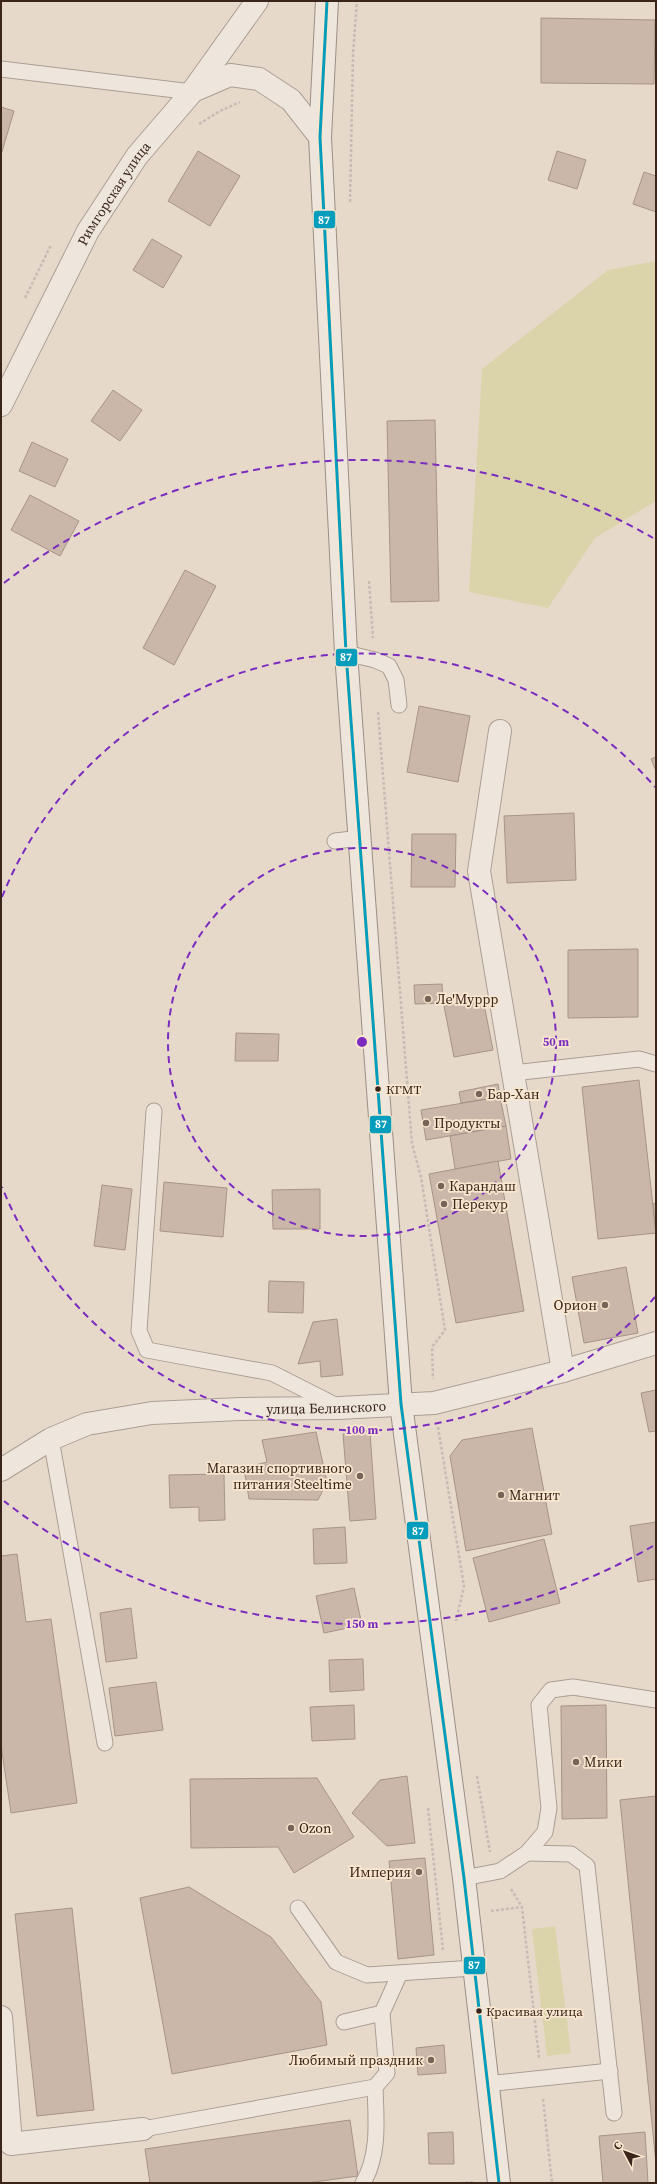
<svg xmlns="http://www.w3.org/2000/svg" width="657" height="2184" viewBox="0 0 657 2184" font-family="'Source Serif 4',serif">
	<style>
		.green { fill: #dbd4aa }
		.building { fill: #cbb6aa; stroke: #a79489 }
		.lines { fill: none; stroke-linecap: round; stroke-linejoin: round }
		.lane-casing { stroke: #ab9e94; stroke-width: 17 }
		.street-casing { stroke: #ab9e94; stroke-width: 24 }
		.secondary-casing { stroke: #9b8e84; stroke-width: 24 }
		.path { stroke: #c6bcb4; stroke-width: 2.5; stroke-dasharray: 3 2; stroke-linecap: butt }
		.lane { stroke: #eee6dd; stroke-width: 15 }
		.street { stroke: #eee6dd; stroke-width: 22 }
		.secondary { stroke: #eee6dd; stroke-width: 22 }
		.bus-1-casing { stroke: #f9e6ce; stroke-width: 6 }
		.bus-1 { stroke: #069cbc; stroke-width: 3 }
		.ring { fill: none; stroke: #7b2cbf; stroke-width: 2; stroke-dasharray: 7 5 }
		.poi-dot { fill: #776458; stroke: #f9e6ce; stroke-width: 1.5 }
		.bus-dot { fill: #3b251b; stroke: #f9e6ce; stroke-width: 1.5 }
		.labels { text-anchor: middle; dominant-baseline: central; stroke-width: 3.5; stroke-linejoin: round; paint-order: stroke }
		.bus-label { font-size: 13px; fill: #3b251b; stroke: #f9e6ce; text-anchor: start }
		.street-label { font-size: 14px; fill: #3b251b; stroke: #f9e6ce }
		.poi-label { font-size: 14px; fill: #3b251b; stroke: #f9e6ce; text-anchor: start }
		.centre { fill: #7b2cbf; stroke: #f9e6ce; stroke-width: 2 }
		.ring-label { font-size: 12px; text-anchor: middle; font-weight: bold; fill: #7b2cbf; stroke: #f9e6ce; stroke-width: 3.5; stroke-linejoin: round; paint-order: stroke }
		.line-badge { stroke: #f9e6ce; stroke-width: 1.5 }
		.badge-label { font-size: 11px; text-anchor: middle; font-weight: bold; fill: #fff }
	</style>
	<rect width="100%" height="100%" fill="#e7d9ca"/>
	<g class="green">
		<path d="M656,261V501L595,538L548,608L469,592L482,369L608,270Z"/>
		<path d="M555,1926L571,2053L547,2056L532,1929Z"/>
	</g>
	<g class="building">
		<path d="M541,18L655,20L654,84L541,83Z"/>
		<path d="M1,107L14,111L1,155Z"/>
		<path d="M198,151L240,176L210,226L168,201Z"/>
		<path d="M557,151L586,160L577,189L548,180Z"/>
		<path d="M644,172L656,176V212L633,204Z"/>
		<path d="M152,239L182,256L163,288L133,270Z"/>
		<path d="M113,390L142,410L120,441L91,421Z"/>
		<path d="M435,420L439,601L391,602L387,421Z"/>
		<path d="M32,442L68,459L55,487L19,471Z"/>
		<path d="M30,495L79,521L60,556L11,530Z"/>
		<path d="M185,570L216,586L174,665L143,648Z"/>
		<path d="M419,706L470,716L458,782L407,772Z"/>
		<path d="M656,757V771L651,759Z"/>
		<path d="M574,813L576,880L507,883L504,816Z"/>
		<path d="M412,834H456L455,887H411Z"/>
		<path d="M638,949V1017L568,1018V950Z"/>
		<path d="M442,984L443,1003L415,1004L414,985Z"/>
		<path d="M483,999L493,1050L454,1057L444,1006Z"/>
		<path d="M236,1033L279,1034L278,1061H235Z"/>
		<path d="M639,1080L656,1233L598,1239L582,1087Z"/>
		<path d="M498,1084L500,1097L461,1103L459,1092Z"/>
		<path d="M500,1097L506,1126L426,1140L421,1110Z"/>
		<path d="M506,1126L511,1159L455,1169L450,1136Z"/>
		<path d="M498,1161L524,1311L456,1323L429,1174Z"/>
		<path d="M164,1182L227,1188L223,1237L160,1231Z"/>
		<path d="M102,1185L132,1189L125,1250L94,1246Z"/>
		<path d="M320,1189V1229H273L272,1190Z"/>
		<path d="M656,1203V1234L653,1204Z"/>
		<path d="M626,1267L638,1333L584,1343L572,1277Z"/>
		<path d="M269,1281L304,1282L303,1313L268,1312Z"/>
		<path d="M337,1319L343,1375L321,1377L320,1361L298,1364L313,1322Z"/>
		<path d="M656,1390V1431L649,1432L641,1393Z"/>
		<path d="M532,1428L552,1534L466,1551L450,1456L462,1440Z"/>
		<path d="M316,1432L327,1482L318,1500L249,1499L244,1468L267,1462L262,1440Z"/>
		<path d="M370,1432L376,1519L350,1521L343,1434Z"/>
		<path d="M224,1474L225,1520L199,1521V1507L170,1508L169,1475Z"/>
		<path d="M656,1522V1579L638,1582L630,1526Z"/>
		<path d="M345,1527L347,1563L314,1564L313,1529Z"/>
		<path d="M544,1539L560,1603L489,1622L473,1558Z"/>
		<path d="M17,1554L26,1622L51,1619L77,1803L11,1813L1,1745V1556Z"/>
		<path d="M354,1588L362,1625L324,1633L316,1596Z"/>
		<path d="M131,1608L137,1658L106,1662L100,1613Z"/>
		<path d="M363,1659L364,1690L330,1692L329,1660Z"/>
		<path d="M156,1682L163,1730L115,1736L109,1688Z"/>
		<path d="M354,1705L355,1739L312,1741L310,1707Z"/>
		<path d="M606,1705L607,1818L562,1819L561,1706Z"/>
		<path d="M407,1776L415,1843L387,1846L352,1813L380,1780Z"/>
		<path d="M317,1778L354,1837L294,1873L278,1847L191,1848L190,1779Z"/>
		<path d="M656,1796V2164L620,1800Z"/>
		<path d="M425,1858L434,1955L398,1959L389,1861Z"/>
		<path d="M189,1887L271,1937L321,2002L327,2045L172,2074L140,1898Z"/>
		<path d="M72,1908L94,2110L37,2116L15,1914Z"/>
		<path d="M444,2045L446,2073L418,2075L416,2048Z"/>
		<path d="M350,2120L358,2176L307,2183H150L145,2149Z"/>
		<path d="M453,2132L454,2164H429L428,2133Z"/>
		<path d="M645,2132L648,2183H603L599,2136Z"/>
	</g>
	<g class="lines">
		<defs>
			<g id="lane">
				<path d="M1,69L192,92"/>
				<path d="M346,653L375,660L389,666L396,680L399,705"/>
				<path d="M335,841L361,838"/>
				<path d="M513,1073L639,1059L656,1064"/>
				<path d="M154,1111L139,1331L147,1350L272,1373L337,1406"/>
				<path d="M51,1439L105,1743"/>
				<path d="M527,1853L571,1854L587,1866L614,2113"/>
				<path d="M464,1878L500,1871L527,1853L545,1832L549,1808L539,1705L551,1690L573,1687L656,1700"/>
				<path d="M298,1908L336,1962L367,1975L474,1968"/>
				<path d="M344,2022L382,2013L400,1973"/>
				<path d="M486,2084L610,2071"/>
				<path d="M143,2129L375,2087L387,2073L382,2013"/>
				<path d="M363,2183C380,2154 376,2119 375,2087"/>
			</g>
			<g id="street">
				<path d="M193,91L230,75L259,79L291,100L320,137"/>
				<path id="s1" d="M1,405L88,231L137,156L192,92L257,1"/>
				<path d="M500,731L479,871L563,1371"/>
				<path id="s2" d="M1,1470L51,1439L87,1424L152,1413L240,1409L339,1408L434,1403L563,1371L656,1343"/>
				<path d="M1,2017L11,2144L143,2129"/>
			</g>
			<path id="secondary" d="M327,1L320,137L346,653L401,1404L464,1878L499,2183"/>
		</defs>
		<use href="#lane" class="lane-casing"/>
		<use href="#street" class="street-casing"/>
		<use href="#secondary" class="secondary-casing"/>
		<g class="path">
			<path d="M199,124L220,111L240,102"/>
			<path d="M350,202L353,54L357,1"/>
			<path d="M25,298L51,245"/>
			<path d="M369,581L373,638"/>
			<path d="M378,712L412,1144L421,1177L445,1330L432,1347L433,1379"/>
			<path d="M438,1427L464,1586L456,1621"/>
			<path d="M477,1776L490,1852"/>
			<path d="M428,1808L443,1950"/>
			<path d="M511,1889L522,1907L539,2058"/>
			<path d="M491,1911L522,1907"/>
			<path d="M543,2099L552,2183"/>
			<path d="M460,2183L475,2182"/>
		</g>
		<use href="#lane" class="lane"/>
		<use href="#street" class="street"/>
		<use href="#secondary" class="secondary"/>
		<defs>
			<path id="bus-1" d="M327,1L320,137L346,653L401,1404L464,1878L499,2183"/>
		</defs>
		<use href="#bus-1" class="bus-1-casing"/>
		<use href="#bus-1" class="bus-1"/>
	</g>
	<g class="ring">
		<circle cx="362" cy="1042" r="194"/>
		<path d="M655 1297A388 388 0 0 1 2 1187M2 897A388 388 0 0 1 655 787"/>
		<path d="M653 1546A582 582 0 0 1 4 1501M4 583A582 582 0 0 1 653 538"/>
	</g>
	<g class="poi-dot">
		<circle cx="428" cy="999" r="4"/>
		<circle cx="479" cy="1094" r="4"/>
		<circle cx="426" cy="1123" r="4"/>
		<circle cx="441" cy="1186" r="4"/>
		<circle cx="444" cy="1204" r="4"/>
		<circle cx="605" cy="1305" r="4"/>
		<circle cx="360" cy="1476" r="4"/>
		<circle cx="501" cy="1495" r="4"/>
		<circle cx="576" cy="1762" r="4"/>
		<circle cx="291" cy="1828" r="4"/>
		<circle cx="419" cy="1872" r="4"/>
		<circle cx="431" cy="2060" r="4"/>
	</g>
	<g class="bus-dot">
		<circle cx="378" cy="1089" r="3.5"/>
		<circle cx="479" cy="2011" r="3.5"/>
	</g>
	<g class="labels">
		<g class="bus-label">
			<text x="386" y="1089">КГМТ</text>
			<text x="486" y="2011">Красивая улица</text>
		</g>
		<g class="street-label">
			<text stroke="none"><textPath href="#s1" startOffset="240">Римгорская улица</textPath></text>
			<text stroke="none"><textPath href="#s2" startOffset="338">улица Белинского</textPath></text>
		</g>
		<g class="poi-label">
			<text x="436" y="999">Ле'Муррр</text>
			<text x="487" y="1094">Бар-Хан</text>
			<text x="434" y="1123">Продукты</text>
			<text x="449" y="1186">Карандаш</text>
			<text x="452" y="1204">Перекур</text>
			<text x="597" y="1305" text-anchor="end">Орион</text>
			<text x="352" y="1468" text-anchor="end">Магазин спортивного<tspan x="352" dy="16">питания Steeltime</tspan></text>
			<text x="509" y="1495">Магнит</text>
			<text x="584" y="1762">Мики</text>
			<text x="299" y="1828">Ozon</text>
			<text x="411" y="1872" text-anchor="end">Империя</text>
			<text x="423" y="2060" text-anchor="end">Любимый праздник</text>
		</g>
	</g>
	<circle cx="362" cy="1042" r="6" class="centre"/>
	<g class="ring-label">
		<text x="556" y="1046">50 m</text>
		<text x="362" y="1434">100 m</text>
		<text x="362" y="1628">150 m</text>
	</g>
	<g class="line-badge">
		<rect x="313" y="210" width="23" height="19" rx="4" fill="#069cbc"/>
		<rect x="335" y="648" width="23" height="19" rx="4" fill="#069cbc"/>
		<rect x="369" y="1115" width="23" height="19" rx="4" fill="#069cbc"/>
		<rect x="406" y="1521" width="23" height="19" rx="4" fill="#069cbc"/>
		<rect x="463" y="1956" width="23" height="19" rx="4" fill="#069cbc"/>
	</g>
	<g class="badge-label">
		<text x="324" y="224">87</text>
		<text x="346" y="661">87</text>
		<text x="381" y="1128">87</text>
		<text x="418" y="1535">87</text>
		<text x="474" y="1969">87</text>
	</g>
	<rect width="657" height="2184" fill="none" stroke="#3b251b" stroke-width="4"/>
	<g transform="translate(625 2152) rotate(311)" stroke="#f9e6ce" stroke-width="3" paint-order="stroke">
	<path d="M0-3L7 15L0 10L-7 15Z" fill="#3b251b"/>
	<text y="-6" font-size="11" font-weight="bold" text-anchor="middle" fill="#3b251b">С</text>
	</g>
</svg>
